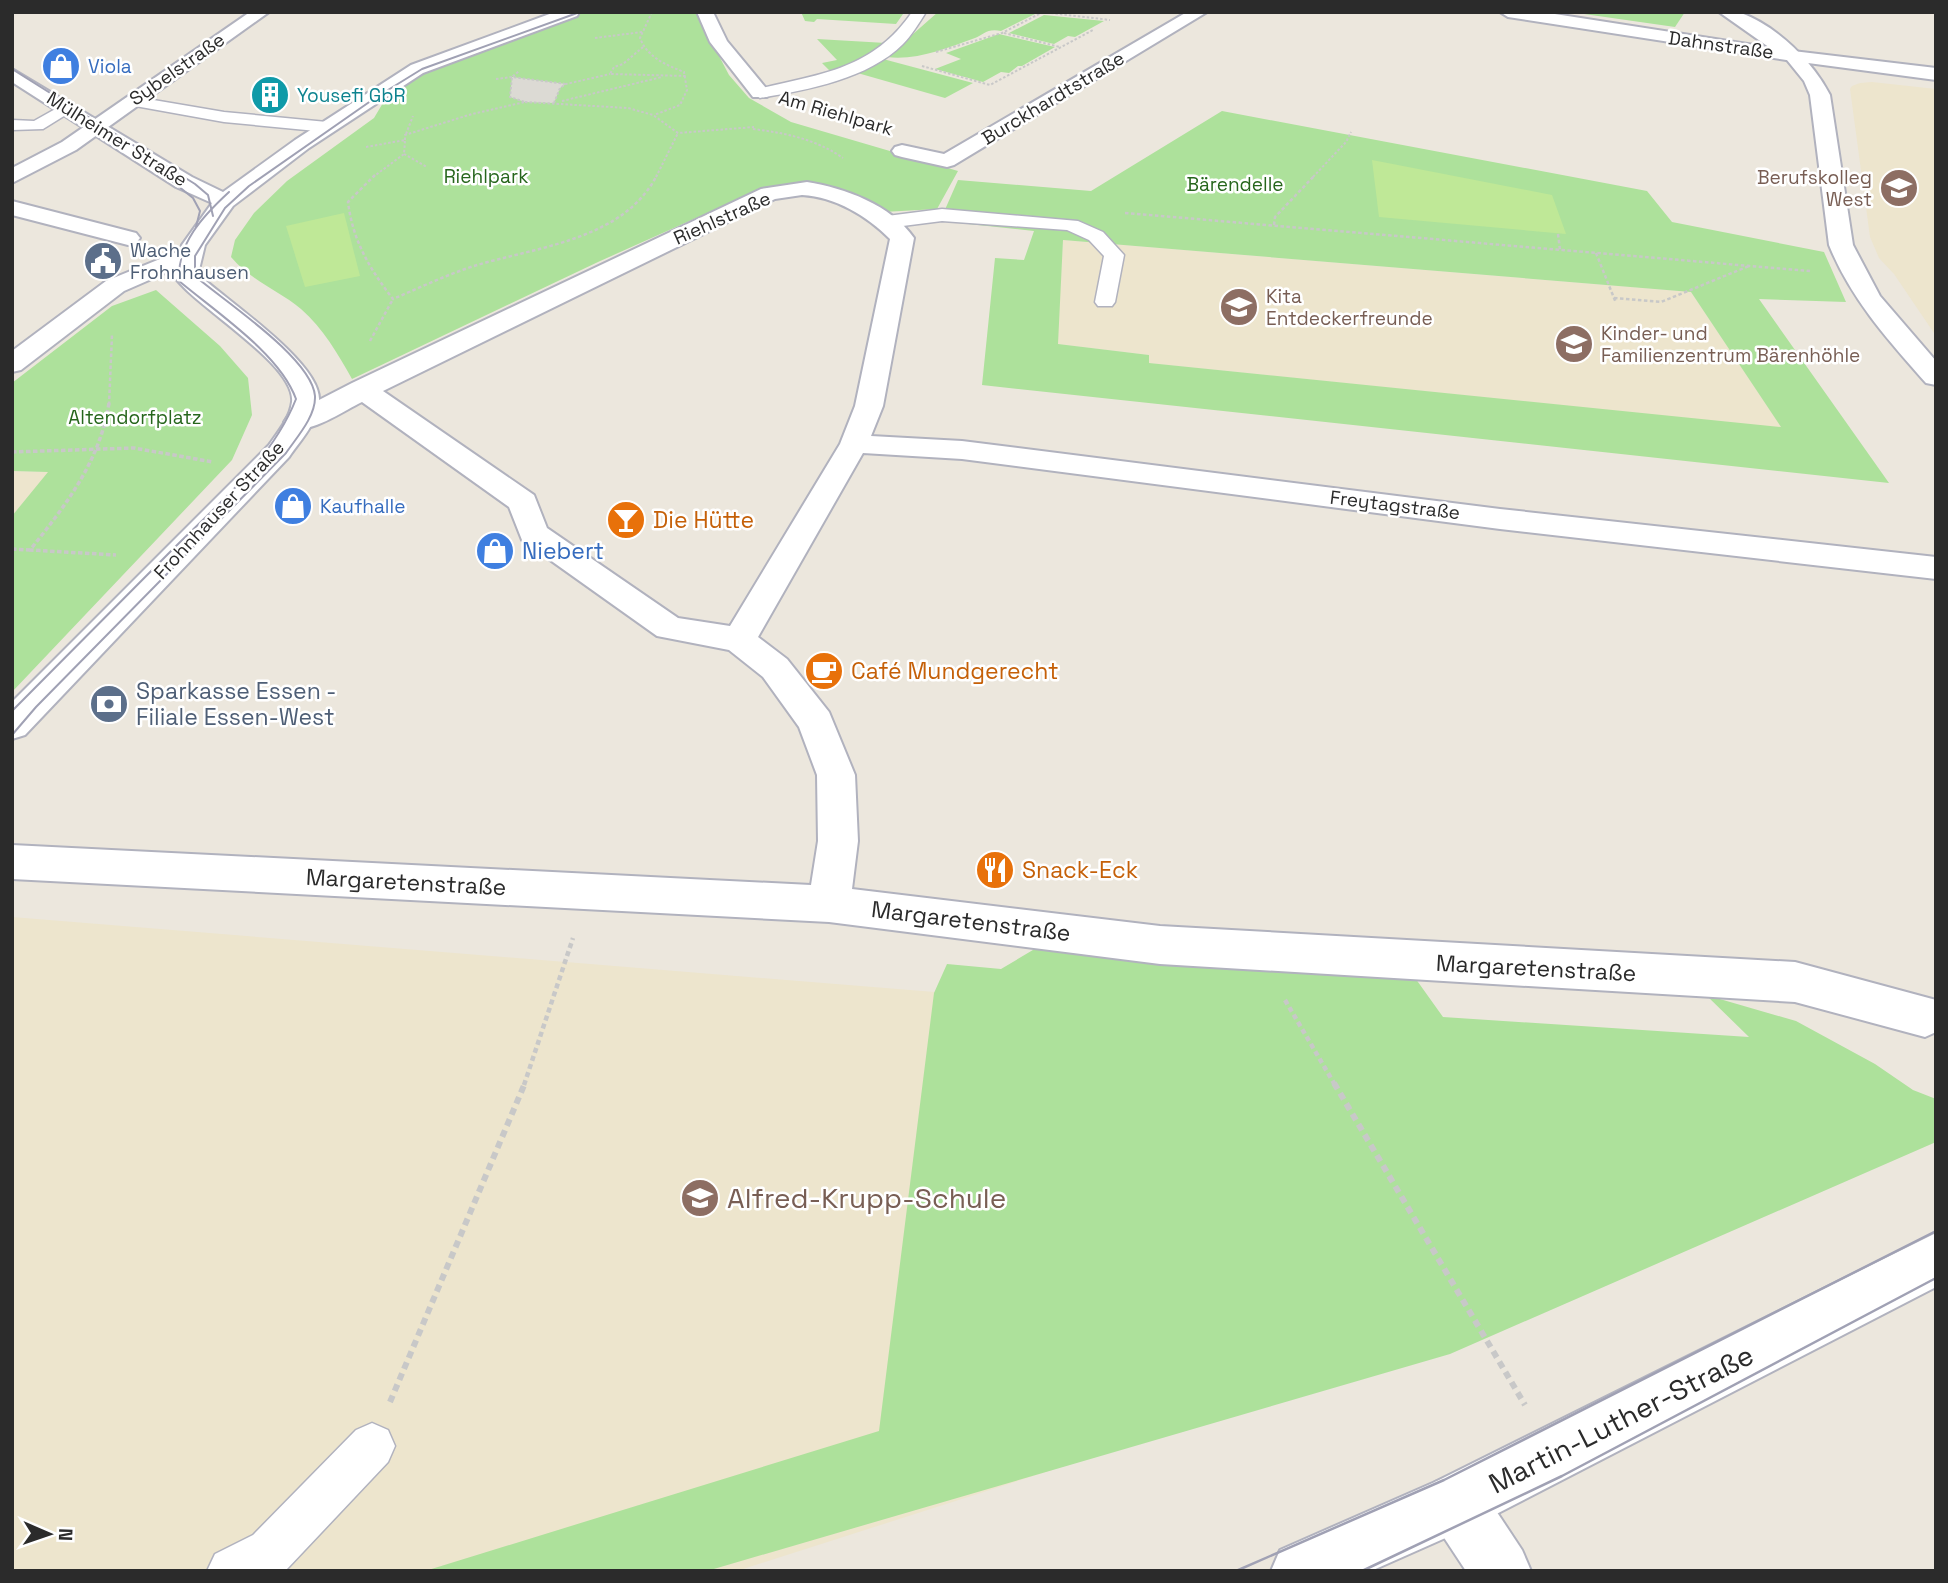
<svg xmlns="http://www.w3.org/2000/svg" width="1948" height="1583" viewBox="0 0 1948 1583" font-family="'Space Grotesk',sans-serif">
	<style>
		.education { fill: #ede5cd }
		.green { fill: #ade19b; fill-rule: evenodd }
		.pitch { fill: #bfe897 }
		.plaza { fill: #dcdad4 }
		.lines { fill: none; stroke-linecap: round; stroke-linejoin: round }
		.service-casing { stroke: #b1b2be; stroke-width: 3 }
		.minor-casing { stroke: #b1b2be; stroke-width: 4 }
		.tertiary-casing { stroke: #b1b2be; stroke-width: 4 }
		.secondary-casing { stroke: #b1b2be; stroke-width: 4 }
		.path-far4 { stroke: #c8c8c8; stroke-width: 2; stroke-dasharray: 2.5 2; stroke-linecap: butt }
		.path-far3 { stroke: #c8c8c8; stroke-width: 2.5; stroke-dasharray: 3.5 2.5; stroke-linecap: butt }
		.path-far2 { stroke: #c8c8c8; stroke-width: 3.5; stroke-dasharray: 4.5 2.5; stroke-linecap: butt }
		.path-far1 { stroke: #c8c8c8; stroke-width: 4.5; stroke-dasharray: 5 3.5; stroke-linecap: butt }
		.path { stroke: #c8c8c8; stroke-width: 6; stroke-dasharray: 7 5; stroke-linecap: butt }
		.service { fill: #fff; fill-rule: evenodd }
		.minor { fill: #fff; fill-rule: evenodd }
		.tertiary { fill: #fff; fill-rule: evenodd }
		.secondary { fill: #fff; fill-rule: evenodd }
		.tram-far1 { stroke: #a0a1b4; stroke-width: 2 }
		.tram { stroke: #a0a1b4; stroke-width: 2.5 }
		.labels { text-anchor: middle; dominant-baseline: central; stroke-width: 5; stroke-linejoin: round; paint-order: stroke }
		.far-street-label { font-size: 19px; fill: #2b2b2b; stroke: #fff }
		.far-shop-label { font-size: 19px; fill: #366cbe; stroke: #fff; text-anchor: start }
		.far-culture-label { font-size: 19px; fill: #0d838f; stroke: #fff; text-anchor: start }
		.far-park-label { font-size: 19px; fill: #26661c; stroke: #fff }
		.far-education-label { font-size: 19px; fill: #785e54; stroke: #fff; text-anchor: start }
		.far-service-label { font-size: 19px; fill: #4e5e75; stroke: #fff; text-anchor: start }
		.food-label { font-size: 23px; fill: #c56008; stroke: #fff; text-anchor: start }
		.shop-label { font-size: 23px; fill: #366cbe; stroke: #fff; text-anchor: start }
		.service-label { font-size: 23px; fill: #4e5e75; stroke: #fff; text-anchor: start }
		.street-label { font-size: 23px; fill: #2b2b2b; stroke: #fff }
		.near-education-label { font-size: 28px; fill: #785e54; stroke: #fff; text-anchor: start }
		.near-street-label { font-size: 28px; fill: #2b2b2b; stroke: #fff }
	</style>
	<rect width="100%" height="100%" fill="#ece7dd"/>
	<g class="education">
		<path d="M1872,82L1936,89V336L1894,274L1879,258L1870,237L1850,89L1852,86L1860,83Z"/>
		<path d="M1063,240L1691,292L1782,428L1148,363L1149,355L1057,344Z"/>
		<path d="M12,471L49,472L12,516Z"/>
		<path d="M12,917L1241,1017L1436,1347L737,1571H12Z"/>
	</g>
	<g class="green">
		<path d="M575,12H696L729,75L749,98L791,122L958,171L937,209L883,212L844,190L804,182L763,188L598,262L352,379C338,354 323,328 301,309C278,290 250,280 231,257L235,240L254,213L287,181L374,118L396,81Z"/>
		<path d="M801,12L903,14L896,24L817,19L814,22L805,21Z"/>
		<path d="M938,12L1035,14L1001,31C987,28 983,35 975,38C948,48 915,61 887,57Z"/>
		<path d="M1570,12H1685L1675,27Z"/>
		<path d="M1044,15L1104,21L1075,37L1068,36L1054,44L1009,33Z"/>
		<path d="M999,34L1055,47L1022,66H1018L1009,73L1001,72L983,82L935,69L961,59L946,53Z"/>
		<path d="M817,39L886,43L881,51L833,74L822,63L837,60Z"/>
		<path d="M883,59L973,83L945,98L854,72Z"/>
		<path d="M1222,111L1647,191L1672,222L1824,252L1846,302L1759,299L1889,483L982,385L995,258L1024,260L1034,231L940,221L958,180L1091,191ZM1063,240L1691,292L1781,427L1149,363V355L1058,344Z"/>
		<path d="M156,290L220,346L248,378L252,415L232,460L12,692V516L48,472L12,471V383L112,306Z"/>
		<path d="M1038,947L1413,975L1443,1017L1749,1037L1706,995L1796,1021L1875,1064L1913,1090L1936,1099V1142L1450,1354L707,1571H425L879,1431L934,993L947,964L1001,969Z"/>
	</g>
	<g class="pitch">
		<path d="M1372,160L1552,195L1566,234L1379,217Z"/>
		<path d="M344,213L360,276L305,287L286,226Z"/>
	</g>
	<path class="plaza" d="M512,77L535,80L566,84L560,88L554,103L525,102L510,97Z"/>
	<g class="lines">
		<defs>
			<g id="service">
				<path d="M912,12H926C919,23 912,35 903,44C868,79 807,90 760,98L752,93L754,90C818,74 872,71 912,12Z"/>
				<path d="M130,96L224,112L327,122L335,127L327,132L224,122L124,104L122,101Z"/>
				<path d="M66,103L72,105L74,108L72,111L43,129L12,130V120L34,121Z"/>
				<path d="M942,209L1078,221L1103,232L1124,255L1115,302L1112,306H1098L1095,302L1104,256L1089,240L1067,230L942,221L887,228L878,222L887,216Z"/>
				<path d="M372,1423L388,1430L395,1446L388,1462L287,1569L207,1571L215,1554L253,1535L356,1430Z"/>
			</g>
			<g id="minor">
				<path d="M250,12H269L76,150L12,183V168L62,142Z"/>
				<path d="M697,12H713L727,41L770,93L767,97H753L710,42Z"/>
				<path d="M1187,12H1207L954,165L947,167L902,157L895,155L892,151L895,147L902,145L944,154Z"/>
				<path d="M1500,12H1542L1793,51L1936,68V80L1793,61L1508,17Z"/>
				<path d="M807,182C845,188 891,205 914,238L883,406L871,436L962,441L1500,509L1936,557V579L1500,529L962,459L863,453L758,637L787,659L829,712L855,775L858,841L852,889L1160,926L1795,962L1936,1000V1032L1925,1037L1795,1002L1160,964L829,922L12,879V845L811,885L818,841L817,775L799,727L763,677L729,650L657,636L522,540L509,507L362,402C341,412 312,434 288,428L284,422L288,416L352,383L761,189ZM802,195C836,197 867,216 890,239L855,406L840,444L730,626L678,618L547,528L534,495L383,391L775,199Z"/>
				<path d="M12,201L136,233L140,238L136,243L128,245L12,215Z"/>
				<path d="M187,248L195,250L199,255L195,260L124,291L21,370L12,372V351L106,281Z"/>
				<path d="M1456,1474L1477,1482L1522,1550L1531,1571H1466L1435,1524L1427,1503L1435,1482Z"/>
			</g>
			<path id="tertiary" d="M1719,12C1726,12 1735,11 1741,13C1777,26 1813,62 1830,95L1853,245L1880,296L1936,361V385L1926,383C1888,340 1851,299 1829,245L1810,95L1804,81L1787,60Z"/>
			<g id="secondary">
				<path d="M555,12H579L577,16L423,73L309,148L233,206L205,245L198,274C226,300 321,363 319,400C319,421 300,441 289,457L25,735L12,739V702L269,445C278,432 290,418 292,402C296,364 196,308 174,276L182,245L212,203L176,187L12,82V69L192,177L223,192L295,140L411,65Z"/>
				<path d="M1936,1233V1287L1477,1524L1371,1571H1271L1280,1550L1435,1482Z"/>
			</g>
		</defs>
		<use href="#service" class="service-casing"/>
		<use href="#minor" class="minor-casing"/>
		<use href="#tertiary" class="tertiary-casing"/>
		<use href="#secondary" class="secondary-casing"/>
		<g class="path-far4">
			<path d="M652,12L640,38C647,57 666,65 684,72L687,90L680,105L654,115"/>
			<path d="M1042,12L1110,20"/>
			<path d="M1004,33L1060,47"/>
			<path d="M595,38L642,32"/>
			<path d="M643,47L623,64L614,67L610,74L686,76"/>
			<path d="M936,52L1002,33L1043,12"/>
			<path d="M922,66L990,85L1093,30"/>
			<path d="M496,79L512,77L566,84"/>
			<path d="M562,101L662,77"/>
			<path d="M525,102L628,108L653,115L678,133L754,127"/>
			<path d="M554,103L560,88L566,84L610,74"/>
			<path d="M836,112L878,124"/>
			<path d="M753,129C786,133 815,139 843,158"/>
			<path d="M406,134L413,116"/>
			<path d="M405,140V135L472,114L525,102L510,97L512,77L519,71"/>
			<path d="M366,147L405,140L404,154L373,177"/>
			<path d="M404,154L427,167"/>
			<path d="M656,177L678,133"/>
			<path d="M1313,177L1346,142L1351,132"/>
		</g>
		<g class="path-far3">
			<path d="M375,175L348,202C353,241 369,268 393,299C419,288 446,275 474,266C536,247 624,240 657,175"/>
			<path d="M1125,213L1810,271"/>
			<path d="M1274,225L1275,217L1315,175"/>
			<path d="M1558,234L1560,250"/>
			<path d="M1596,253L1616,303"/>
			<path d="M1614,298L1661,302L1749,266"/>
			<path d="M370,341L393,299"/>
			<path d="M109,405L112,335"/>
		</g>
		<g class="path-far2">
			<path d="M109,403C100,461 66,505 30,550L116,555"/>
			<path d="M12,452L134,448L213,462"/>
			<path d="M12,549L30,550"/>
		</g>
		<g class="path-far1">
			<path d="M1285,1000L1335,1085"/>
			<path d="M524,1085L573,938"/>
		</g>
		<g class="path">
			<path d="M1334,1083L1525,1405"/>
			<path d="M390,1402L525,1083"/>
		</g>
		<use href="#service" class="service"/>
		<use href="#minor" class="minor"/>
		<use href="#tertiary" class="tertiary"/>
		<use href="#secondary" class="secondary"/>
		<g class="tram-far1">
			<path d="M12,69L195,184L208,195L213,216"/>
			<path d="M168,178L193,198L200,211L196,227"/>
			<path d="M12,711C65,658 118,604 171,551C217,505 272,460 296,399C280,354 216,312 179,281C177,243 203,216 229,192"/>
			<path d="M12,735L36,707L286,453C297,437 316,416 315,396C312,358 224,301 195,276V256L225,208L249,186L375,98L422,69L580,12"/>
		</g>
		<g class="tram">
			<path d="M1236,1571L1444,1480L1936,1231"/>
			<path d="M1362,1571L1562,1476L1936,1278"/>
		</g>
	</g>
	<defs>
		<symbol id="shop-disc" viewBox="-11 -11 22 22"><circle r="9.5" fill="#3f7fe0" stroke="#fff"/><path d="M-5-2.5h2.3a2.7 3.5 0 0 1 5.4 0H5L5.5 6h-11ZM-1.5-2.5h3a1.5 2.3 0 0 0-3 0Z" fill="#fff"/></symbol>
		<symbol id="building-disc" viewBox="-11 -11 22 22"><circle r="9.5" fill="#0f9aa8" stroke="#fff"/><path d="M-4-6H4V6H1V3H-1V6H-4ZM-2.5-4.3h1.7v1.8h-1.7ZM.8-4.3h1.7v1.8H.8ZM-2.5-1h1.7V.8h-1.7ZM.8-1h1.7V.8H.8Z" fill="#fff"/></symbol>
		<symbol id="university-disc" viewBox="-11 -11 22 22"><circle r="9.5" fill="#8d6e63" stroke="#fff"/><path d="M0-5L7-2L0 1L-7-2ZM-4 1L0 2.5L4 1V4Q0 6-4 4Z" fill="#fff"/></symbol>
		<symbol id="civic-disc" viewBox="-11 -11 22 22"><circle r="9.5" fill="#5c6f8a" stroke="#fff"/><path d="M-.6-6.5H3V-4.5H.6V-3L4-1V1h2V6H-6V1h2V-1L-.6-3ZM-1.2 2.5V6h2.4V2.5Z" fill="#fff"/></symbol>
		<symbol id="school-disc" viewBox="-11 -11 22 22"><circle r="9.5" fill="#8d6e63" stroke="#fff"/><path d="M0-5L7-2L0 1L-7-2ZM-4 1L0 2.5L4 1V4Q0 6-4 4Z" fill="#fff"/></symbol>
		<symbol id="bar-disc" viewBox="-11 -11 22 22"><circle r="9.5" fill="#e8710a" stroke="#fff"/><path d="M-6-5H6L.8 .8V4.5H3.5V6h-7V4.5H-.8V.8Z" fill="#fff"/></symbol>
		<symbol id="cafe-disc" viewBox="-11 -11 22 22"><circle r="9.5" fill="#e8710a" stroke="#fff"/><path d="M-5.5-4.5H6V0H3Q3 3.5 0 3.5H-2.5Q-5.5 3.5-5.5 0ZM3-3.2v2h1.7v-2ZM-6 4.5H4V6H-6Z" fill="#fff"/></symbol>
		<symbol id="bank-disc" viewBox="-11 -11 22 22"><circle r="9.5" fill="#5c6f8a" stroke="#fff"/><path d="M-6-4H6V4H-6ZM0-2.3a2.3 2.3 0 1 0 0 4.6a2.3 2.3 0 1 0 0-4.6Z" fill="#fff"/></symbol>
		<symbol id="restaurant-disc" viewBox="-11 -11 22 22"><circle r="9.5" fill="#e8710a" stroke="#fff"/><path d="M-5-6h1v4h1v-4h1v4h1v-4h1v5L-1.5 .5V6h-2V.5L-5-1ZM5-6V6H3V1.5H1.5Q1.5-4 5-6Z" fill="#fff"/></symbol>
	</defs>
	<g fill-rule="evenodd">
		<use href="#shop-disc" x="39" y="44" width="44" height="44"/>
		<use href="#building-disc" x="248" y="73" width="44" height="44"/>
		<use href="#university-disc" x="1877" y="166" width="44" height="44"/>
		<use href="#civic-disc" x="81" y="239" width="44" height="44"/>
		<use href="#school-disc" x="1217" y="285" width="44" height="44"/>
		<use href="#school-disc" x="1552" y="322" width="44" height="44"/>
		<use href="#shop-disc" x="271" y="484" width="44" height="44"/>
		<use href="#bar-disc" x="604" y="498" width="44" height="44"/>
		<use href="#shop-disc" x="473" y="529" width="44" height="44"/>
		<use href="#cafe-disc" x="802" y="649" width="44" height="44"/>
		<use href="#bank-disc" x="87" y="682" width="44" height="44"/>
		<use href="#restaurant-disc" x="973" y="848" width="44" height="44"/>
		<use href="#school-disc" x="678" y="1176" width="44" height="44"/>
	</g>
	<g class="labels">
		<g class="far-street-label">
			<text transform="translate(1721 45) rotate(8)">Dahnstraße</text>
			<text transform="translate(177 69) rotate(-35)">Sybelstraße</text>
			<text transform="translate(1053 98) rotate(-31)">Burckhardtstraße</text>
			<text transform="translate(836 113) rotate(16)">Am Riehlpark</text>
			<text transform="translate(117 139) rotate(32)">Mülheimer Straße</text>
			<text transform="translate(722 218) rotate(-24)">Riehlstraße</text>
			<text transform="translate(1395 505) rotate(7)">Freytagstraße</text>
			<text transform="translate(219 510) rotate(-47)">Frohnhauser Straße</text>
		</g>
		<g class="far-shop-label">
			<text x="88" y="66">Viola</text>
			<text x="320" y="506">Kaufhalle</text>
		</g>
		<g class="far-culture-label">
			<text x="297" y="95">Yousefi GbR</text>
		</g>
		<g class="far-park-label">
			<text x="486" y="176">Riehlpark</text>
			<text x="1235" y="184">Bärendelle</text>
			<text x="135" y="417">Altendorfplatz</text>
		</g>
		<g class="far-education-label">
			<text x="1872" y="177" text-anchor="end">Berufskolleg<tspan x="1872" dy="22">West</tspan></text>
			<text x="1266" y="296">Kita<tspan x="1266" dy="22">Entdeckerfreunde</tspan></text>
			<text x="1601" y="333">Kinder- und<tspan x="1601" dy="22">Familienzentrum Bärenhöhle</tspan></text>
		</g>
		<g class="far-service-label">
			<text x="130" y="250">Wache<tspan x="130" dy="22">Frohnhausen</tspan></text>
		</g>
		<g class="food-label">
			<text x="653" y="520">Die Hütte</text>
			<text x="851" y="671">Café Mundgerecht</text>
			<text x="1022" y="870">Snack-Eck</text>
		</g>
		<g class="shop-label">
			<text x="522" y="551">Niebert</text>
		</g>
		<g class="service-label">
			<text x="136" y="691">Sparkasse Essen -<tspan x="136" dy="26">Filiale Essen-West</tspan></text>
		</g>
		<g class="street-label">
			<text transform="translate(406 882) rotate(3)">Margaretenstraße</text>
			<text transform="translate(971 921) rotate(7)">Margaretenstraße</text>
			<text transform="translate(1536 968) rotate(3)">Margaretenstraße</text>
		</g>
		<g class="near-education-label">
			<text x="727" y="1198">Alfred-Krupp-Schule</text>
		</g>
		<g class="near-street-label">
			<text transform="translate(1621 1419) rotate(-27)">Martin-Luther-Straße</text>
		</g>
	</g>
	<rect width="1948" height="1583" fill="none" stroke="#2b2b2b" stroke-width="28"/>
	<g transform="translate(49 1534) rotate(92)" stroke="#ffffff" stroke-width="5" paint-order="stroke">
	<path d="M0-5L12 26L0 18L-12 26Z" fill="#2b2b2b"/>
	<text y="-10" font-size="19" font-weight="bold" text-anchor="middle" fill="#2b2b2b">N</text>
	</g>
</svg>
